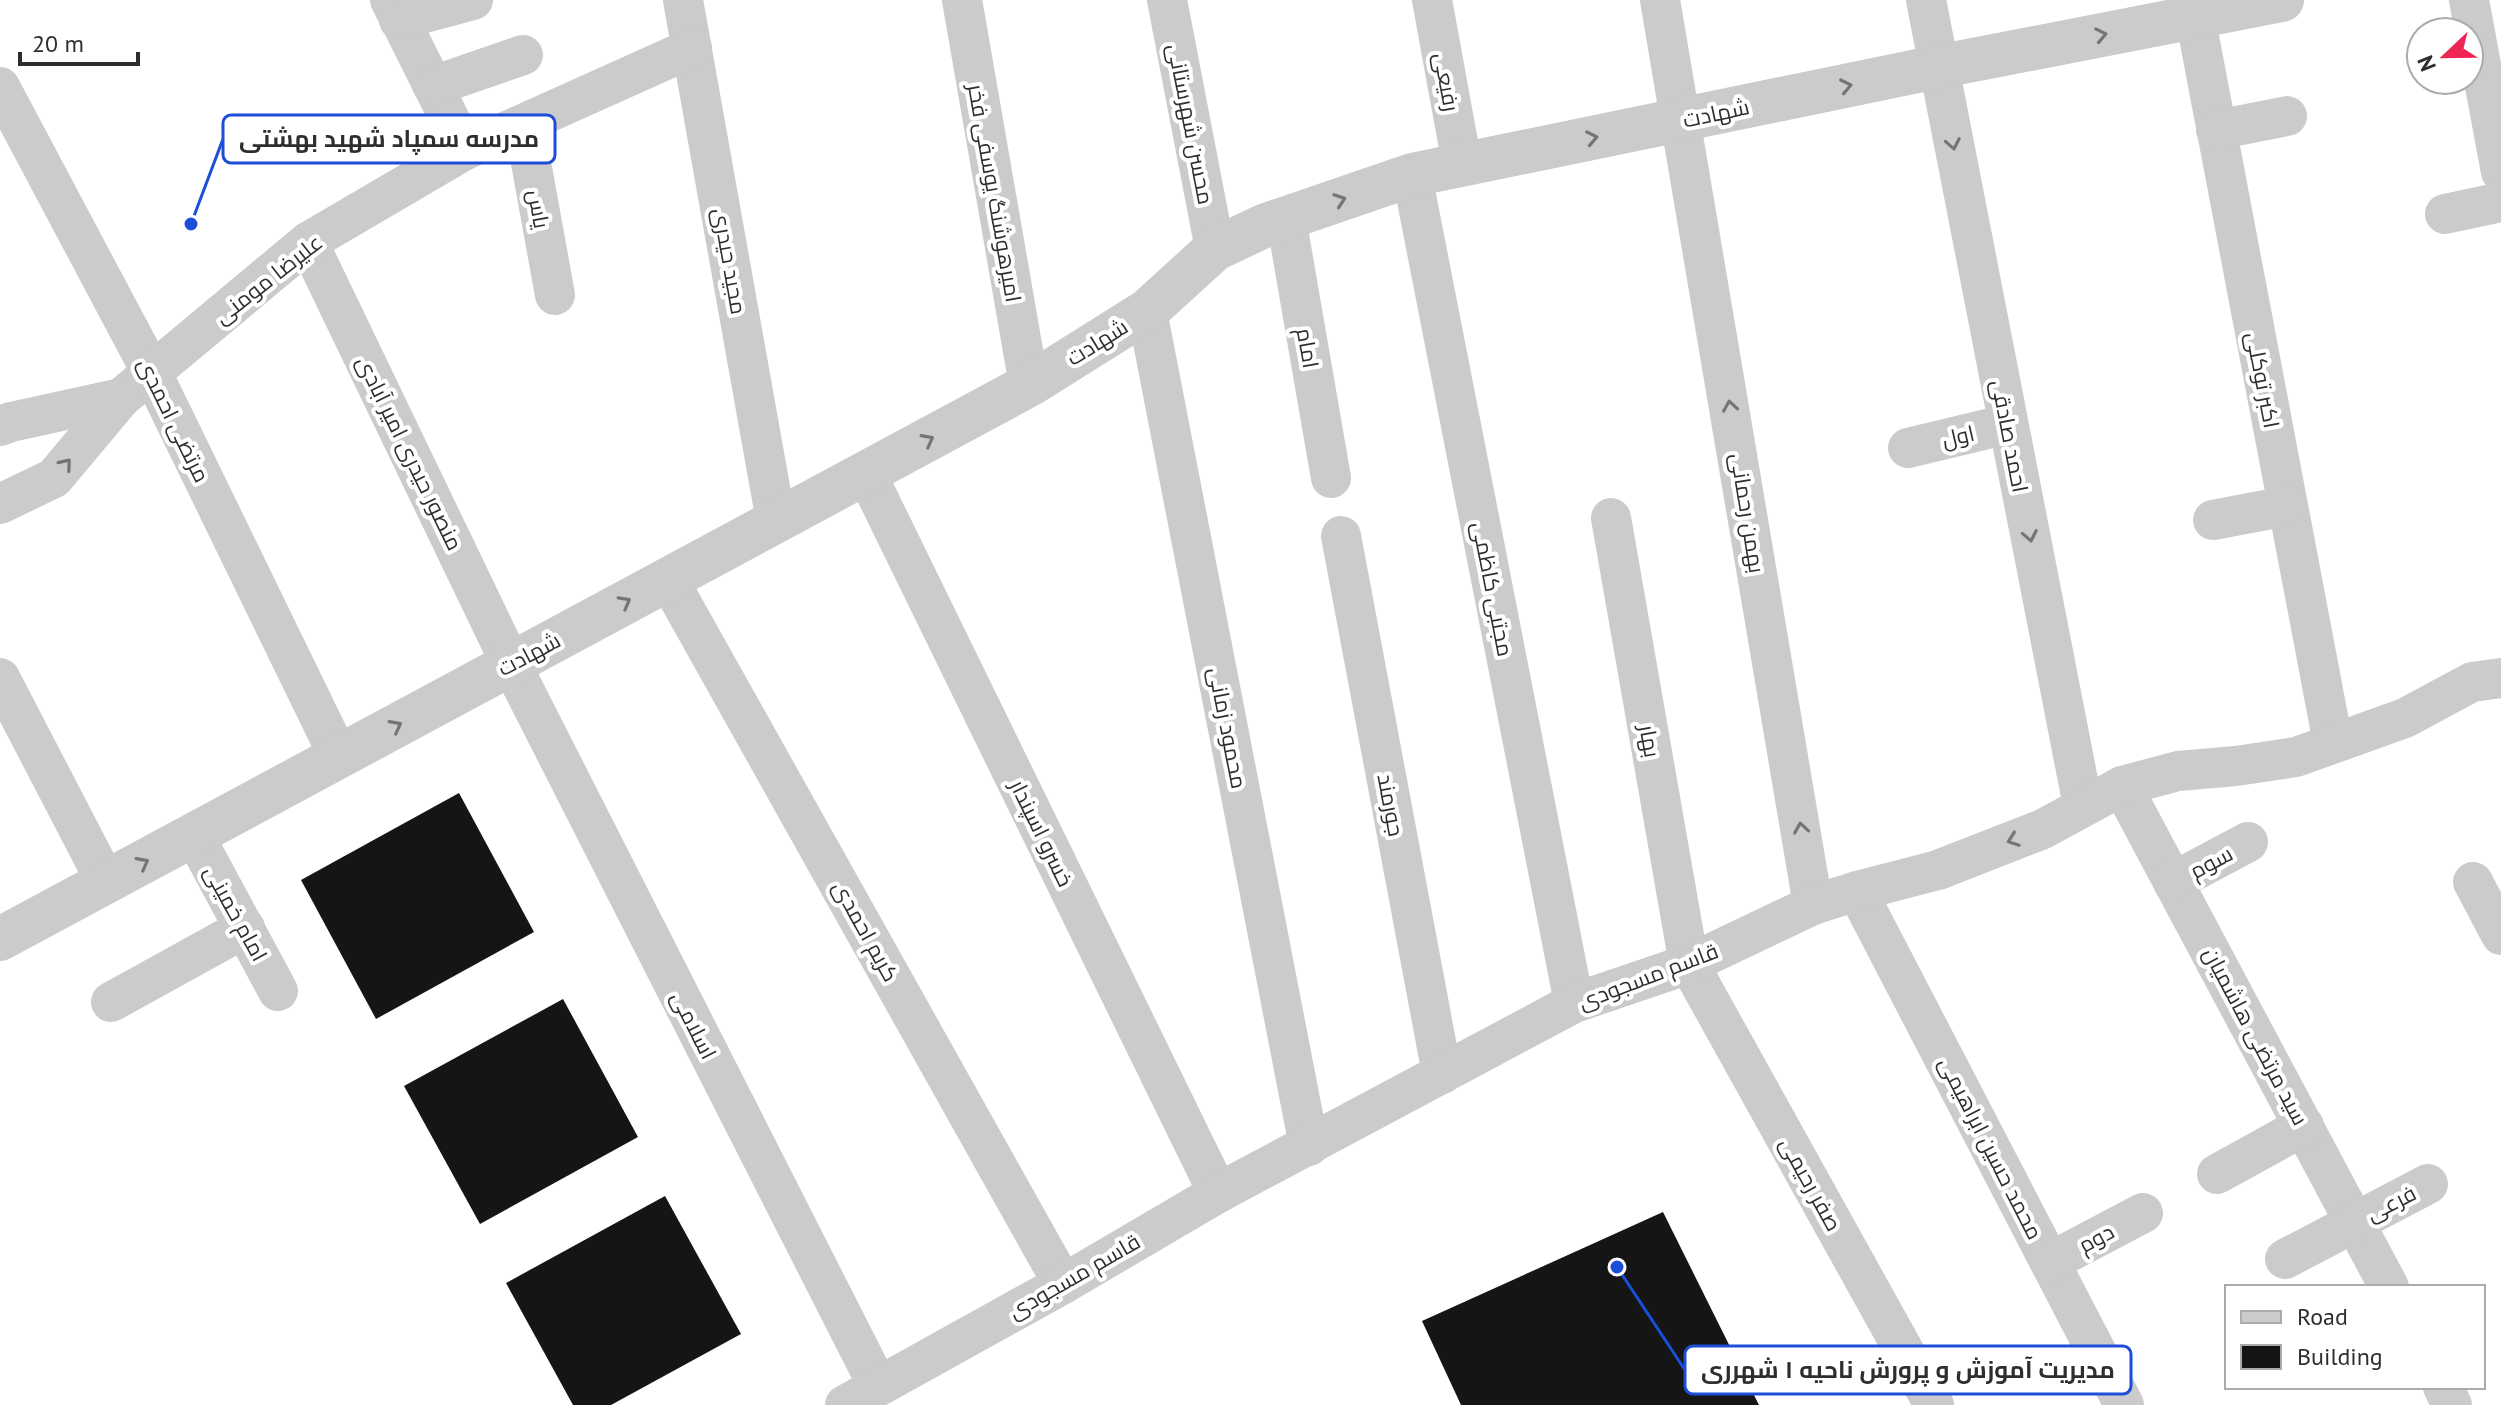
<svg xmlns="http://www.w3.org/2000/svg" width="2501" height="1405" viewBox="0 0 2501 1405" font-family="'PT Sans',Cairo,sans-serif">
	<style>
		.building { fill: #151515 }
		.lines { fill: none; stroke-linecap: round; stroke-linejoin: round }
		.minor { stroke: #cbcbcb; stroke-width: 40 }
		.tertiary { stroke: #cbcbcb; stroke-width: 44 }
		.oneway { stroke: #757575 }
		.labels { text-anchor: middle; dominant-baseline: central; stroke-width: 8; stroke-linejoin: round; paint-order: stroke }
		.street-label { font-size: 22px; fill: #2e2e2e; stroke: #fff }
		.leader { fill: none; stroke: #1d4ed8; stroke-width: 3 }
		.callout-dot { fill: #1d4ed8; stroke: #fff; stroke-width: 3 }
		.callout { fill: #fff; stroke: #1d4ed8; stroke-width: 3 }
		.callout-label { font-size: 24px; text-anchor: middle; font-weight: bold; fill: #2e2e2e }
	</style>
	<rect width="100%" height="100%" fill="#fff"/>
	<g class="building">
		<path d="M459,793L534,932L376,1019L301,880Z"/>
		<path d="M563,999L638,1137L480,1224L404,1086Z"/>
		<path d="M665,1196L741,1334L611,1405H573L506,1283Z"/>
		<path d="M1663,1212L1759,1405H1461L1422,1321Z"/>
	</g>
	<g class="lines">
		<g class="minor">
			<path d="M390,0L465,150"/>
			<path d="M683,0L776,521"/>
			<path d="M962,0L1029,385"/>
			<path d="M1167,0L1215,249"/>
			<path d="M1432,0L1462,164"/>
			<path d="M1660,0L1813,905"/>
			<path d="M1926,0L2083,806"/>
			<path d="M2192,0L2333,743"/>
			<path d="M2469,0L2501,172"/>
			<path d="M399,20L473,0"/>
			<path d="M433,86L523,55"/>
			<path d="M0,87L152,373L339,757"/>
			<path d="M524,124L555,295"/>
			<path d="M2216,130L2287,116"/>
			<path d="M1412,175L1574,1003"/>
			<path d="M2445,214L2501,202"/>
			<path d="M1286,218L1331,478"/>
			<path d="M308,242L511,664L878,1386"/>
			<path d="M1147,311L1309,1146"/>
			<path d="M121,398L308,242L465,150L692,48"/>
			<path d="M0,426L11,422L121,398L54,478L0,504"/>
			<path d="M1908,448L2008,424"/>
			<path d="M866,473L1218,1193"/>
			<path d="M1611,518L1689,964L1934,1405"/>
			<path d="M2213,520L2287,506"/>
			<path d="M1341,536L1442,1074"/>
			<path d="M668,579L1063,1284"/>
			<path d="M0,678L106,882"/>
			<path d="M2122,786L2389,1287"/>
			<path d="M194,835L278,991"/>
			<path d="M2173,882L2248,842"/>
			<path d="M2473,882L2501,935"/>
			<path d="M1857,891L2124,1405"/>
			<path d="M111,1002L245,928"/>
			<path d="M2217,1174L2304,1126"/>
			<path d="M2285,1259L2428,1184"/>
			<path d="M2050,1262L2143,1213"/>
			<path d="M2443,1387L2452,1405"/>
			<path d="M845,1405L1063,1284L1218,1193L1574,1003L1689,964L1813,905L1857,891L1938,870L2043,829L2122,786L2178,771L2236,766L2296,757L2405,718L2472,682L2501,678"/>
		</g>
		<path class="tertiary" d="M0,939L1029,385L1147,311L1215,249L1266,225L1412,175L1937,67L2282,0"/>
	</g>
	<defs><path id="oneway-chevron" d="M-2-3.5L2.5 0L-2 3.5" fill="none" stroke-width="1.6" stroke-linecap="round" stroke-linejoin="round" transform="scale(2)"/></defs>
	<g class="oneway">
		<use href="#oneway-chevron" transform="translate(2101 35) rotate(-11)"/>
		<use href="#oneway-chevron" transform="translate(1846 86) rotate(-12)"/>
		<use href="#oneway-chevron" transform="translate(1592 138) rotate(-11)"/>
		<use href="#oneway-chevron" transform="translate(1953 144) rotate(79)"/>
		<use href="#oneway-chevron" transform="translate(1340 200) rotate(-19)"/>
		<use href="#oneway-chevron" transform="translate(1730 406) rotate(-99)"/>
		<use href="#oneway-chevron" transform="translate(928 440) rotate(-28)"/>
		<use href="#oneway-chevron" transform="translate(66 464) rotate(-50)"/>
		<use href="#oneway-chevron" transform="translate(2030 536) rotate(79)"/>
		<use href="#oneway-chevron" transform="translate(625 602) rotate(-29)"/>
		<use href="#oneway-chevron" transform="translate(396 726) rotate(-28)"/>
		<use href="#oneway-chevron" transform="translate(1801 828) rotate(-99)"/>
		<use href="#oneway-chevron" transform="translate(2013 840) rotate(160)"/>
		<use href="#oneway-chevron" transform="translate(143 863) rotate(-28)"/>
	</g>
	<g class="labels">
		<g class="street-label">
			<text transform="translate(1447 82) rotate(80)">رفیعی</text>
			<text transform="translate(1716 113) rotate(-12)">شهادت</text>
			<text transform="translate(1191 124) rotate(79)">محسن شهرستانی</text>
			<text transform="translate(995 193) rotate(80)">امیرهوشنگ یوسفی فخر</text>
			<text transform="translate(539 209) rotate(80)">یاس</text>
			<text transform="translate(730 261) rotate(80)">مجید حیدری</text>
			<text transform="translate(268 279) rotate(-38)">علیرضا مومنی</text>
			<text transform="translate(1097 342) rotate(-32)">شهادت</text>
			<text transform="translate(1308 348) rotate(80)">امام</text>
			<text transform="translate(2263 380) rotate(79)">اکبر توکلی</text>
			<text transform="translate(174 420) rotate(64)">مرتضی احمدی</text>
			<text transform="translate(1958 436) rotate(-13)">اول</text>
			<text transform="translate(2010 436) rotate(79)">احمد صادقی</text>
			<text transform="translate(410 453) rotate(64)">منصور حیدری امیر آبادی</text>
			<text transform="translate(1748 513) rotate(81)">بهمن رحمانی</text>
			<text transform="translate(1493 589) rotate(79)">مجتبی کاظمی</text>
			<text transform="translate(529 654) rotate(-28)">شهادت</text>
			<text transform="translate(1228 728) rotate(79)">محمود زمانی</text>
			<text transform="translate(1650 741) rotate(80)">بهار</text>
			<text transform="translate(1391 805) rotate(79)">جورمند</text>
			<text transform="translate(1042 833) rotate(64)">خسرو اسپندار</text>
			<text transform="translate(2211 862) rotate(-28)">سوم</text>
			<text transform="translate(236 913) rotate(61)">امام خمینی</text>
			<text transform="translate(866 931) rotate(61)">کریم احمدی</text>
			<text transform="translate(1648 976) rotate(-21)">قاسم مسجودی</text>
			<text transform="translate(694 1025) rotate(63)">اسلامی</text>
			<text transform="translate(2256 1036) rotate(62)">سید مرتضی هاشمیان</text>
			<text transform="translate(1991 1148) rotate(63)">محمد حسین ابراهیمی</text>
			<text transform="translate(1811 1184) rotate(61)">صفر رحیمی</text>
			<text transform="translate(2391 1203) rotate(-27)">فرعی</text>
			<text transform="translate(2096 1238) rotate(-28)">دوم</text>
			<text transform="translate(1074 1276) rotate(-30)">قاسم مسجودی</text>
		</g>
	</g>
	<path class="leader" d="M191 224L223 139M1617 1267L1685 1370"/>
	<g class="callout-dot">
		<circle cx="191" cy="224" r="8"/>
		<circle cx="1617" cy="1267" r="8"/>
	</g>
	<g class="callout">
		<rect x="223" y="115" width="332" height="48" rx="8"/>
		<rect x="1685" y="1346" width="446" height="48" rx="8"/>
	</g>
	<g class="callout-label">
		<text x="389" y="147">مدرسه سمپاد شهید بهشتی</text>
		<text x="1908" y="1378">مدیریت آموزش و پرورش ناحیه ۱ شهرری</text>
	</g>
	<rect x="2225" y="1285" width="260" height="104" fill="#ffffff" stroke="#ababab" stroke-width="2"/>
	<rect x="2241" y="1311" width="40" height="12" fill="#cbcbcb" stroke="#ababab" stroke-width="2"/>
	<text x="2297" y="1325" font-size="24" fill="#2e2e2e">Road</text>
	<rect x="2241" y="1345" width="40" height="24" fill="#151515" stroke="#ababab" stroke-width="2"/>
	<text x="2297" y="1365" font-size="24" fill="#2e2e2e">Building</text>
	<g transform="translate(2445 56) rotate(248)"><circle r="38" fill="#ffffff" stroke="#ababab" stroke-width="2"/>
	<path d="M0-6L14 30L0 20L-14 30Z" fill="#ef2655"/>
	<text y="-12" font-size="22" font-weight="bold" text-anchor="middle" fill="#2e2e2e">N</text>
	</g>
	<path d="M20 52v12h118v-12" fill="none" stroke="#2e2e2e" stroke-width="4"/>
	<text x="32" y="52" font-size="24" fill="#2e2e2e" stroke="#ffffff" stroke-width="6" paint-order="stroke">20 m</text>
</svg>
